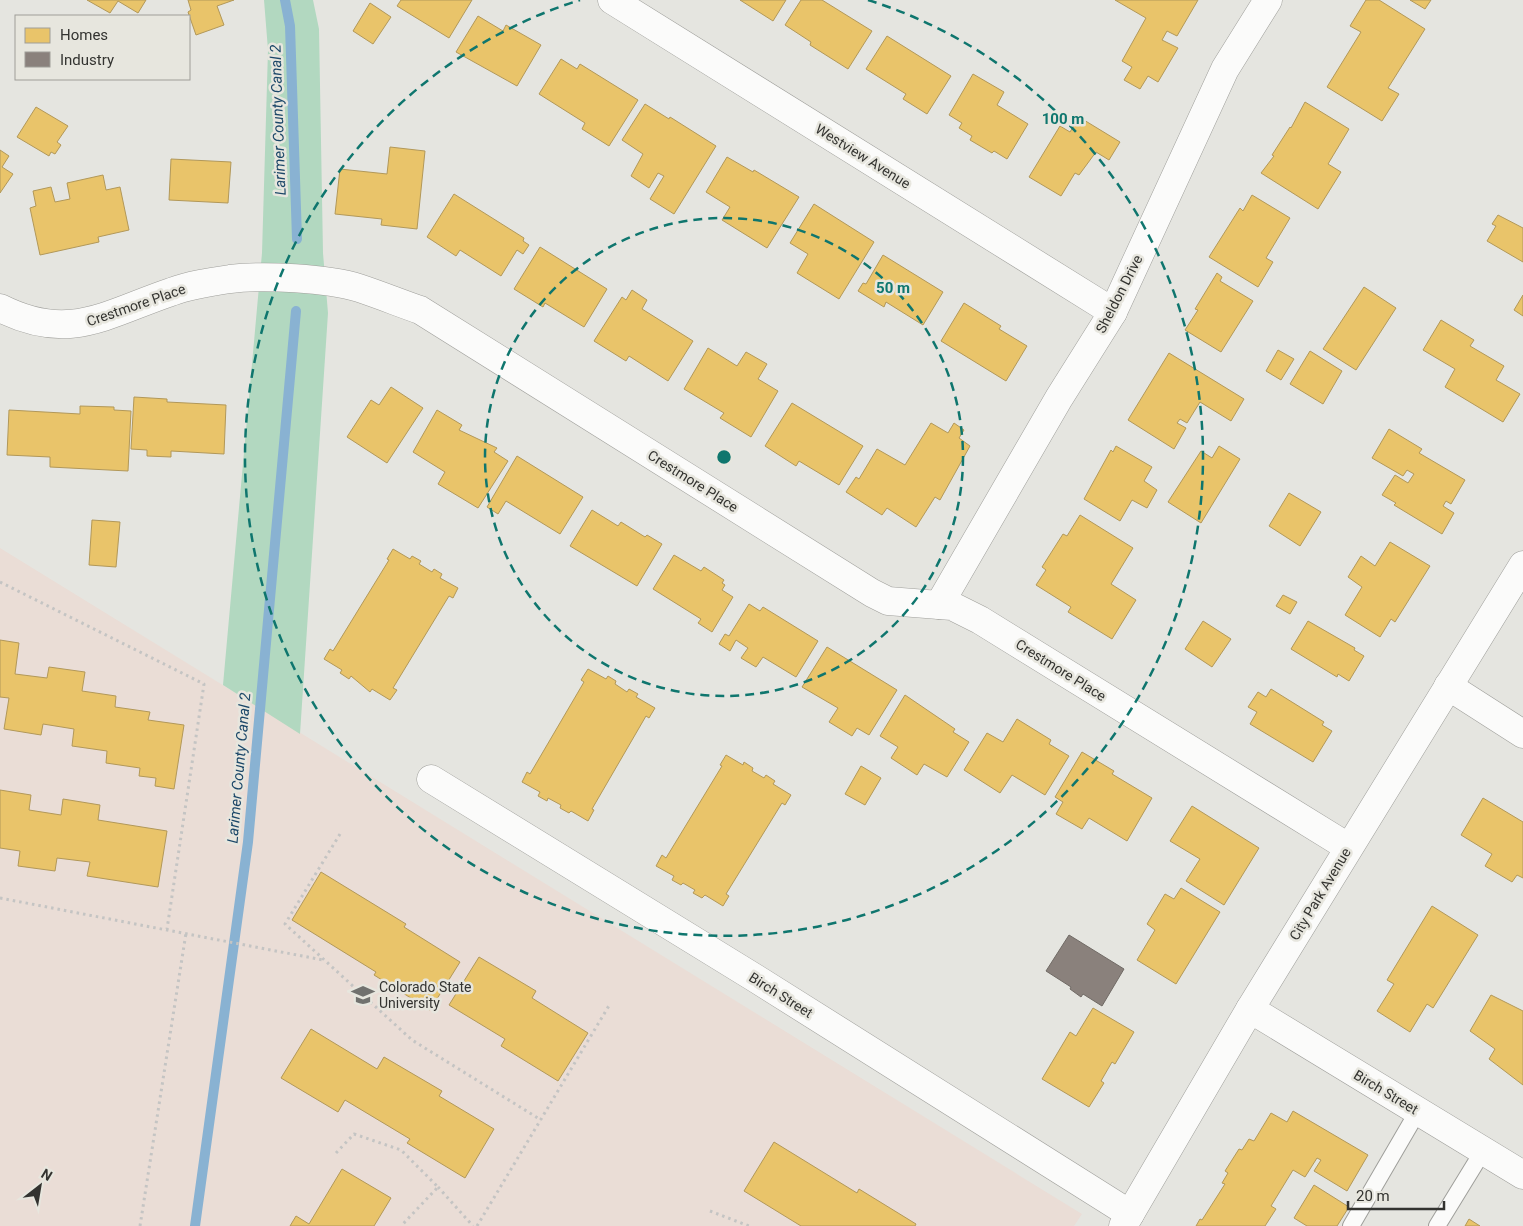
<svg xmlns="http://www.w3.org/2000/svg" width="1523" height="1226" viewBox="0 0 1523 1226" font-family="Roboto,sans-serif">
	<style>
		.education { fill: #eaddd6 }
		.green { fill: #b2d8c0 }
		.homes { fill: #e9c46a; stroke: #b29859 }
		.industry { fill: #8a817c; stroke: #706a65 }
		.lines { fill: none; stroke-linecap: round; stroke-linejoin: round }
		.stream { stroke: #89b2d2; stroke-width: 10 }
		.service-casing { stroke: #9f9f9b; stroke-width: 18 }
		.minor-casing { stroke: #9f9f9b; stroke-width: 29 }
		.path { stroke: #c4c4c3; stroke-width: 3; stroke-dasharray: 2.5 4; stroke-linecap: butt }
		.service { stroke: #fbfbfa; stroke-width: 16 }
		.minor { stroke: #fbfbfa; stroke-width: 28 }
		.ring { fill: none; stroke: #0f766e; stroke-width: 2.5; stroke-dasharray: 9 6 }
		.labels { text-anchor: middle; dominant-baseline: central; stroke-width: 5; stroke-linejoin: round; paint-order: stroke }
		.street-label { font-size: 14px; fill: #333330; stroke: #e7e6de }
		.poi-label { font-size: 14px; fill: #333330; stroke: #e7e6de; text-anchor: start }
		.water-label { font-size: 15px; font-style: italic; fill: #1b4768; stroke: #e7e6de }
		.centre { fill: #0f766e; stroke: #e7e6de; stroke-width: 2.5 }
		.ring-label { font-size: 15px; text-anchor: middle; font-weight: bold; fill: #0f766e; stroke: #e7e6de; stroke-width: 5; stroke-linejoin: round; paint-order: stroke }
	</style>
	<rect width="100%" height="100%" fill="#e5e5e0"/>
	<path class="education" d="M0,548L1082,1214L1074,1226H0Z"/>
	<path class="green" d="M264,0H313L319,29L323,253L328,313L300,734L223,685L262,253L268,50Z"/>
	<g class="homes">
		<path d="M87,0H146L138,13L118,1L110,13Z"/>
		<path d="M188,0H234L217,6L224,25L196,35L188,12L191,10Z"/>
		<path d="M401,0H472L449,38L397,6Z"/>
		<path d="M740,0H786L773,21Z"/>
		<path d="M801,0H822L872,31L848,69L810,45L811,42L785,25Z"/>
		<path d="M1115,0H1198L1177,36L1167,31L1162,40L1178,48L1158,82L1148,76L1140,89L1124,80L1132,67L1122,61L1146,18Z"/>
		<path d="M1366,0H1379L1425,29L1388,88L1399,94L1382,121L1327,87L1361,32L1350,26Z"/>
		<path d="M1410,0H1431L1425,9Z"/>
		<path d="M370,3L391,17L373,44L353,31Z"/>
		<path d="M478,16L503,31L506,25L541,45L517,86L456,52Z"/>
		<path d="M887,36L951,76L927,114L903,99L906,94L866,69Z"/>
		<path d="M561,59L577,69L580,64L638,100L609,146L582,129L585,123L539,94Z"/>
		<path d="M973,74L1004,92L997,105L1028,124L1007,159L994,151L992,153L970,140L972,136L959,128L962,123L949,115Z"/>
		<path d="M1305,102L1349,129L1328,164L1341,172L1318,209L1261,173L1274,156L1272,155L1290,127L1291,128Z"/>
		<path d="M645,104L669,119L670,117L716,146L674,214L650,199L664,176L658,173L649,188L631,176L643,154L622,140Z"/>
		<path d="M36,107L68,126L57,142L61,145L55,154L51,152L49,156L17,137Z"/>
		<path d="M1079,117L1120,142L1109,160L1096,152L1079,175L1075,173L1061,196L1029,177L1060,126L1070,132Z"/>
		<path d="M390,147L425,151L417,229L381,225L382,219L335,214L340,169L387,174Z"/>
		<path d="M0,150L9,156L2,167L13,174L0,193Z"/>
		<path d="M727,157L753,172L754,170L799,197L767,248L722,220L730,207L706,192Z"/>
		<path d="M171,159L231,162L228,203L169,200Z"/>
		<path d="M103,175L106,190L120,187L129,230L98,237L99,242L40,255L30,208L36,206L33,191L51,187L55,202L70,199L67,183Z"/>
		<path d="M454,194L524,238L523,241L529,245L523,254L517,250L501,276L460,250L456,256L427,237Z"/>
		<path d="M1252,195L1290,218L1266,258L1273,262L1258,287L1209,257L1240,208L1243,211Z"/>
		<path d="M814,204L874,242L839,299L797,273L808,254L790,243Z"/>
		<path d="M1498,215L1523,228V262L1487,241L1496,226L1492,224Z"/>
		<path d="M540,247L607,289L584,327L545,303L543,307L514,289Z"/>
		<path d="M883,255L943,292L923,325L886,302L884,307L858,291L863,283L866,284Z"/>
		<path d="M1217,273L1222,277L1220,281L1253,301L1221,352L1185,330L1198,310L1195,309Z"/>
		<path d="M1364,287L1396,308L1356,370L1323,349Z"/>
		<path d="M632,290L647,300L642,309L693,341L668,381L629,356L626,361L594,341L622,297L626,300Z"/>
		<path d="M1523,295V316L1514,310Z"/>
		<path d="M964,303L1001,326L999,329L1027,346L1006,381L941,341Z"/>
		<path d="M1441,320L1474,340L1470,346L1504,366L1496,380L1520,394L1503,422L1445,387L1455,369L1423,350Z"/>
		<path d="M708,348L737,366L746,352L767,364L758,379L778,391L751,437L720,418L724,413L684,389Z"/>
		<path d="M1278,350L1294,359L1281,380L1266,371Z"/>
		<path d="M1310,351L1342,371L1323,404L1290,384Z"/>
		<path d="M1169,353L1244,399L1231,421L1200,402L1187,423L1180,419L1177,423L1186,428L1174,449L1128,420Z"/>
		<path d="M391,387L423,408L387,463L347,437L371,400L379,405Z"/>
		<path d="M134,397L167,399V402L226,405L224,454L171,451V457L147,456V450L131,449Z"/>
		<path d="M792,403L863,446L839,485L799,461L796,466L765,446Z"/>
		<path d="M80,406L114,407V410L131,411L128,471L50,467V457L7,455L9,410L80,414Z"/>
		<path d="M437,410L462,425L459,430L497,448L494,452L508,461L478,508L438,484L445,472L413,452Z"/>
		<path d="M931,423L948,433L954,423L964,430L959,438L970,446L940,500L935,497L916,527L887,508L882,515L846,492L856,477L859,479L877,449L905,465Z"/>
		<path d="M1389,429L1422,449L1419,453L1465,480L1451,504L1446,501L1443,506L1454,513L1442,534L1394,505L1396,503L1382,495L1395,475L1408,483L1414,474L1407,470L1403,476L1372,458Z"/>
		<path d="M1116,446L1152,467L1144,481L1157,490L1147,508L1132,500L1120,521L1084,499L1111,450L1113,452Z"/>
		<path d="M1219,446L1240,459L1201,523L1168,502L1201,451L1212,458Z"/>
		<path d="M517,456L583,497L560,534L506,501L498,514L487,507Z"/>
		<path d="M1289,493L1321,512L1300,546L1269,526Z"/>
		<path d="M592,510L618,526L621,522L645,537L647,535L662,544L637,586L570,546Z"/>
		<path d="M1080,515L1133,548L1111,584L1136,600L1112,639L1068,612L1071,607L1036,585L1046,570L1042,567L1063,534L1067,536Z"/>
		<path d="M92,520L120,522L116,567L89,565Z"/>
		<path d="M1390,542L1430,566L1395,622L1391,619L1380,637L1345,615L1362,587L1348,577L1361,556L1375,566Z"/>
		<path d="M393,549L410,559L412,556L421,561L419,564L432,572L434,569L442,574L440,578L458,588L453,598L449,596L393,688L397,690L390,700L372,689L370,692L351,676L349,679L340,673L342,670L324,659L330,649L333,651L389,560L387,559Z"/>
		<path d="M674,555L701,571L704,567L724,580L722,583L725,585L722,590L733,597L712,632L698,623L701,619L653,589Z"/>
		<path d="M1283,595L1297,602L1290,614L1276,606Z"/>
		<path d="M749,604L760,611L763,607L818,641L796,677L763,657L756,667L741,658L748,648L736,640L730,651L719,644L725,634L729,636Z"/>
		<path d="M1203,621L1231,639L1212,667L1185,649Z"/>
		<path d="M1308,621L1355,648L1354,650L1364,656L1349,681L1338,674L1337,677L1291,649Z"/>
		<path d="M0,640L19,643L15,674L47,678L49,667L85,672L82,691L116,696L115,707L150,712L148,720L184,725L174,789L155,786L156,778L139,776L140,768L106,763L107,751L72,746L74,729L43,724L41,735L4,729L9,698L0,697Z"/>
		<path d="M827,647L897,690L869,735L857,728L852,736L829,722L838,708L802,687Z"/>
		<path d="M588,669L606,679L608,676L616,681L615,684L627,692L629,689L638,694L636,697L655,708L649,718L646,716L592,809L594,810L588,821L571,811L569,813L560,808L561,805L548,798L547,801L538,796L540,792L522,782L527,772L530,774L584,682L581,680Z"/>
		<path d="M1271,689L1324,722L1322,725L1332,731L1313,762L1250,724L1257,712L1248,707L1258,692L1266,697Z"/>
		<path d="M905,695L955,729L953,732L969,742L947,777L924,764L917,775L891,758L898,747L880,736Z"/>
		<path d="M1017,719L1051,740L1049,744L1069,756L1045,795L1012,775L1000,793L964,770L987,733L1003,742Z"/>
		<path d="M1082,752L1114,771L1112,774L1152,798L1127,841L1089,818L1082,829L1056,814L1063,802L1055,797Z"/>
		<path d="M726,755L743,765L744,762L753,768L752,771L764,778L766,775L775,781L773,784L791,795L785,805L782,803L726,894L729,896L723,906L705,895L702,898L693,893L695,890L683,883L681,885L672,880L674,876L656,866L662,855L666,858L722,766L720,765Z"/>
		<path d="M861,766L881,778L865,805L845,794Z"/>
		<path d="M0,790L31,795L29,810L61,815L63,799L100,805L98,820L167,831L158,887L87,876L90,862L57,858L55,871L18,866L20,851L0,848Z"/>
		<path d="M1483,798L1523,822V878L1517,875L1512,882L1485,866L1492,854L1461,835Z"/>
		<path d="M1192,806L1259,848L1224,905L1186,881L1200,859L1170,841Z"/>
		<path d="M321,872L406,924L404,927L460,962L430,1010L374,975L376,972L292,920Z"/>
		<path d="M1181,888L1220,912L1176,984L1137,960L1155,930L1147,924L1165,894L1174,899Z"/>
		<path d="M1432,906L1478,935L1433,1008L1427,1004L1410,1032L1377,1011L1394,984L1387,980Z"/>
		<path d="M479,957L536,991L532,998L588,1033L558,1081L501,1046L505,1039L449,1005Z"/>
		<path d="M1491,995L1523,1011V1085L1489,1059L1495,1049L1470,1031Z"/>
		<path d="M1093,1008L1134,1032L1115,1064L1112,1062L1101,1081L1104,1083L1089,1107L1042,1079L1070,1032L1076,1036Z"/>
		<path d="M311,1029L377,1069L384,1057L442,1091L439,1096L494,1129L465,1178L407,1143L410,1139L345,1100L338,1112L281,1078Z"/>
		<path d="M1293,1111L1368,1155L1347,1191L1314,1171L1321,1160L1317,1158L1305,1177L1293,1170L1271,1206L1276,1209L1265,1226H1196L1200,1219L1202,1220L1225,1184L1222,1183L1228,1173L1225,1171L1239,1149L1242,1150L1249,1139L1254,1141L1271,1113L1287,1122Z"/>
		<path d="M774,1142L857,1193L859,1189L916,1224L915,1226H801L744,1191Z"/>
		<path d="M342,1169L391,1198L374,1226H290L296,1216L309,1224Z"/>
		<path d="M1314,1185L1349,1207L1337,1226H1307L1294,1218Z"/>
		<path d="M1469,1219L1480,1226H1465Z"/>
	</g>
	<path class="industry" d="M1069,935L1124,969L1102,1006L1083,994L1081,997L1070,989L1071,987L1046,971Z"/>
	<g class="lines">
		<g class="stream">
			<path d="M285,0L290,26L297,239"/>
			<path d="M195,1226L248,842L296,311"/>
		</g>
		<defs>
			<g id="service">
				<path d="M1351,1226L1418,1111"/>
				<path d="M1437,1226L1483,1151"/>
			</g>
			<g id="minor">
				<path d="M612,0L1113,312"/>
				<path d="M0,308C69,343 106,314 171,292C190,285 210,282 230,279C264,275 327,278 359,288C380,295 400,303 420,310L872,593L888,601L952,606L980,620L1348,847"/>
				<path d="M939,605L1059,398L1113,312L1225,69L1268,0"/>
				<path d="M1448,686L1523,734"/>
				<path d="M431,779L755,978L1130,1214"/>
				<path d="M1250,1009L1523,1175"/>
				<path d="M1123,1226L1250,1009L1523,565"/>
			</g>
		</defs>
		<use href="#service" class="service-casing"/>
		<use href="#minor" class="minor-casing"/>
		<g class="path">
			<path d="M0,582L204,684L167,929"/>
			<path d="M340,834L285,924L412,1040L541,1120"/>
			<path d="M0,898L323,960"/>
			<path d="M336,1153L354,1134L401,1150L438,1187L401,1226"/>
			<path d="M438,1187L473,1226"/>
			<path d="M710,1211L749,1226"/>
			<path d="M140,1226L186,933"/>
			<path d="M477,1226L610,1004"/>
		</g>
		<use href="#service" class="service"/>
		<use href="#minor" class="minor"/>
	</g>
	<g class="ring">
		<circle cx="724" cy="457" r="239"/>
		<path d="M868 0A479 479 0 1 1 580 0"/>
	</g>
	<defs>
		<symbol id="university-bare" viewBox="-9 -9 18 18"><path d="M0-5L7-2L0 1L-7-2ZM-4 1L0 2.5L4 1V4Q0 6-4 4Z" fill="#71716e" stroke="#e7e6de" stroke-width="2.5" paint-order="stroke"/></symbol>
	</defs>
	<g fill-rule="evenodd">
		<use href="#university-bare" x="347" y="979" width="32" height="32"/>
	</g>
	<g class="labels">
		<g class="street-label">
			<text transform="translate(863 156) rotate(32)">Westview Avenue</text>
			<text transform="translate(1119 294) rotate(-63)">Sheldon Drive</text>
			<text transform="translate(136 305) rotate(-19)">Crestmore Place</text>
			<text transform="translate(693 481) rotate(32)">Crestmore Place</text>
			<text transform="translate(1061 670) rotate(32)">Crestmore Place</text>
			<text transform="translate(1320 894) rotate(-59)">City Park Avenue</text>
			<text transform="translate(781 995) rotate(32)">Birch Street</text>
			<text transform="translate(1386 1092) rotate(31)">Birch Street</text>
		</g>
		<g class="poi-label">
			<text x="379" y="987">Colorado State<tspan x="379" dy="16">University</tspan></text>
		</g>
		<g class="water-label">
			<text transform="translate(278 120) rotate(-92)">Larimer County Canal 2</text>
			<text transform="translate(239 768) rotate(-85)">Larimer County Canal 2</text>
		</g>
	</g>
	<circle cx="724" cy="457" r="8" class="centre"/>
	<g class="ring-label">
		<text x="1063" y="124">100 m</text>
		<text x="893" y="293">50 m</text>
	</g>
	<rect x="15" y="15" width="175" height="65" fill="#e7e6de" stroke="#9f9e98"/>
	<rect x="25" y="28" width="25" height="15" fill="#e9c46a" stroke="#9f9e98"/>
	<text x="60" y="40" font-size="15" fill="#333330">Homes</text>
	<rect x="25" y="52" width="25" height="15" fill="#8a817c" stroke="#9f9e98"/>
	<text x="60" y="65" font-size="15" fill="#333330">Industry</text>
	<g transform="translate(40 1186) rotate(31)" stroke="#e7e6de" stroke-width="4" paint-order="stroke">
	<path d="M0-4L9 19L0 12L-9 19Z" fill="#333330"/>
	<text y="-8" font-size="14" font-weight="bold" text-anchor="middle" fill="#333330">N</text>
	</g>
	<path d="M1348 1201v8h96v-8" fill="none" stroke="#333330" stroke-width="2.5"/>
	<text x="1356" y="1201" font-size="15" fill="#333330" stroke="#e7e6de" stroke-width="4" paint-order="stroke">20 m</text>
</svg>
